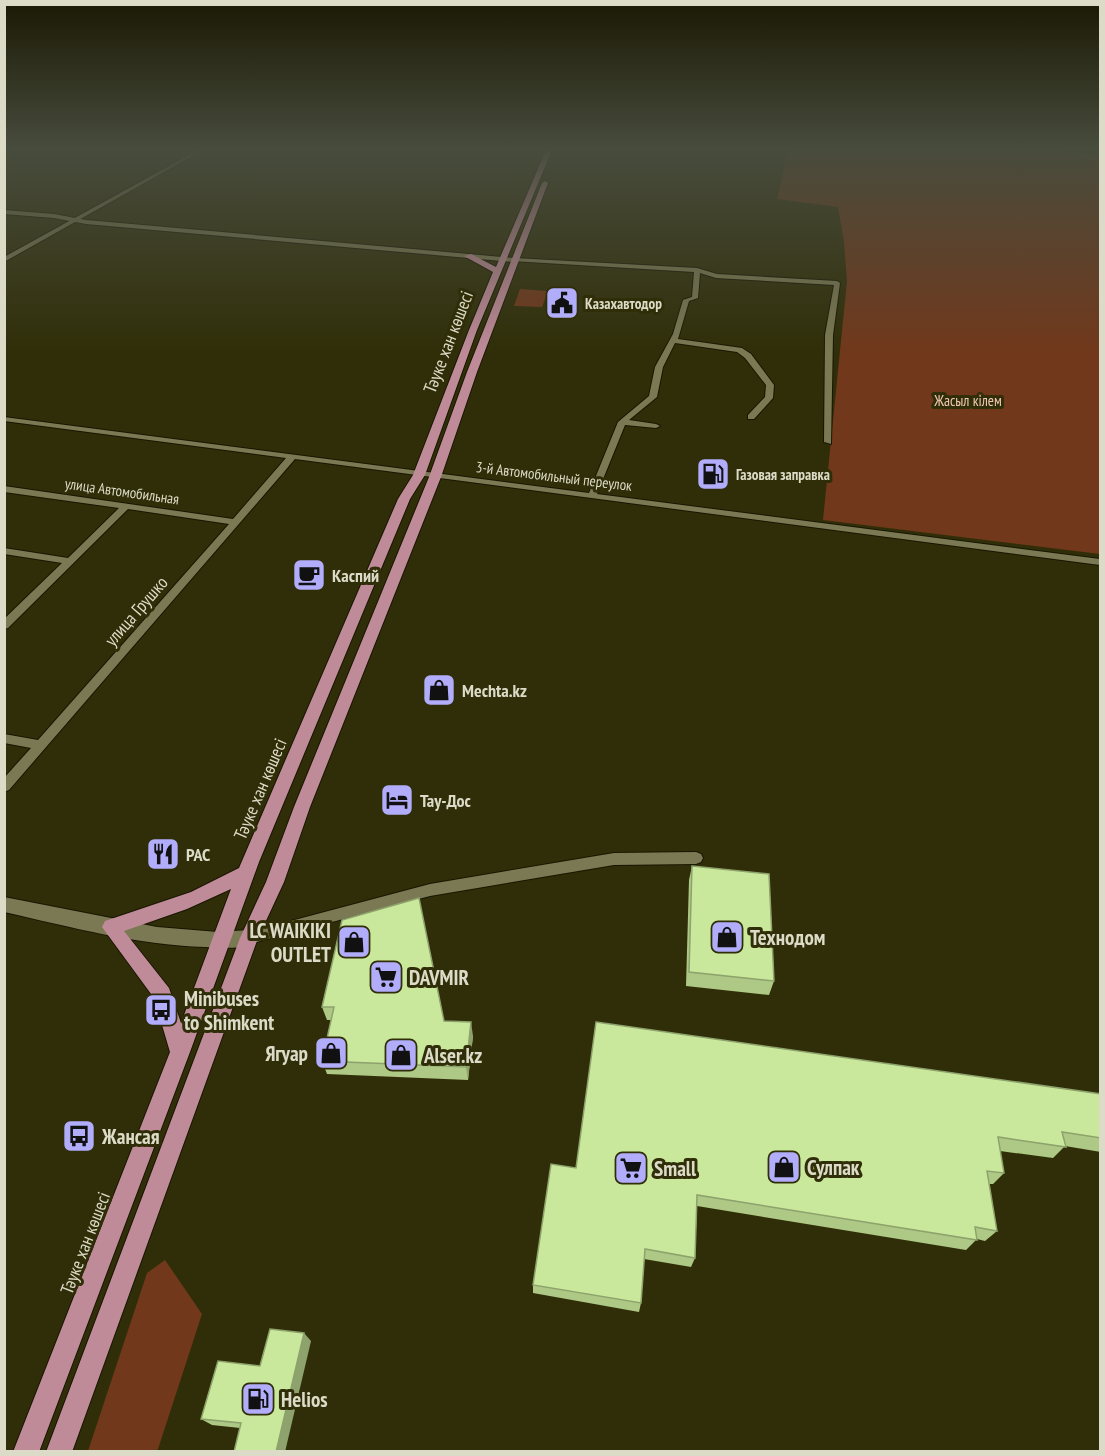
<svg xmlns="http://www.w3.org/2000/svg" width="1105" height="1456" viewBox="0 0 1105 1456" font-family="'PT Sans Narrow',sans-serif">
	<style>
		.green { fill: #71381b }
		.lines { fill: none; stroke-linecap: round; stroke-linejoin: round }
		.minor-casing { stroke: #181600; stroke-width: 2 }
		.tertiary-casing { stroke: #181600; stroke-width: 2 }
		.primary-casing { stroke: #181600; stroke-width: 2 }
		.minor { fill: #7b7953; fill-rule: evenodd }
		.tertiary { fill: #7b7953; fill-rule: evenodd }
		.primary { fill: #c08b99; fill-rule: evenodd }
		.wall { fill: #aec885 }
		.shaded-wall { fill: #8da26c }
		.building { fill: #cae89b; stroke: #8da26c; stroke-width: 1.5 }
		.labels { text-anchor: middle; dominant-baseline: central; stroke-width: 6; stroke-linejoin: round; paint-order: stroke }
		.far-poi-label { font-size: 15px; font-weight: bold; fill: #dcdbc7; stroke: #302e08; text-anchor: start }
		.far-park-label { font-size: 15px; fill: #f2c8b5; stroke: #302e08 }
		.far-street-label { font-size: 15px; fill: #dcdbc7; stroke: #302e08 }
		.street-label { font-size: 18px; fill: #dcdbc7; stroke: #302e08 }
		.poi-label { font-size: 18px; font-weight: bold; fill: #dcdbc7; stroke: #302e08; text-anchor: start }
		.near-poi-label { font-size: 21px; font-weight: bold; fill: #dcdbc7; stroke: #302e08; text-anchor: start }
	</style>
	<rect width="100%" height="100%" fill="#302e08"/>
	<g class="green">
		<path d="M797,150H1049L1100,156V554L823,520L847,281L844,242L838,207L777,199L786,158L788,153Z"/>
		<path d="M520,289L548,291L542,307L514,306Z"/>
		<path d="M165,1260L202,1314L158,1449L154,1452L88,1451L147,1273Z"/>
	</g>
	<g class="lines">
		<defs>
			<g id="minor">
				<path d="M198,150H203L4,262V257Z"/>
				<path d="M514,258L697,268L717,274L837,281L840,283L833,335L831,444L824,442L825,335L834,285L716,278L700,273L698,298L689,301L678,339L742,348L751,354L774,385L773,398L754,419H748V415L765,397L766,385L745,358L737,352L675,343L663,367L657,397L629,420L656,424L660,426L656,428L625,425L597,494L1100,559V565L295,459L9,790L4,792V778L31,748L4,743V734L38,740L229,524L128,509L8,628L4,629V619L62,563L4,554V548L68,558L119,508L4,492V486L233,519L286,458L4,421V417L589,493L618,422L649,396L655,367L673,334L683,300L692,297L694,272L512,261Z"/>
				<path d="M696,852L701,854L703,858L701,862L696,864L614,865L430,896L249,944L244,943L242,938L244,933L249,932L430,884L614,853Z"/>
			</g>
			<g id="tertiary">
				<path d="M4,210L54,214L86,220L514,258L518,260L514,262L86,224L54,218L4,214Z"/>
				<path d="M4,897L157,927L218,932L249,930L255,932L258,938L255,944C240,949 221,948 205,947C137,945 71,927 4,912Z"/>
			</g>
			<g id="primary">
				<path d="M546,150H552L477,330L425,475L410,499L259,862L190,1052L39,1452H13L170,1052L154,998L102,927L105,921L191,892L239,868L398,499L413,475L469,330L493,272L464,256L471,254L496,267ZM231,889L181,1023L169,988L124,931L187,909Z"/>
				<path d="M545,181L548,183L477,372L441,477L310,807L284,882L258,938L72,1452H46L240,938L266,882L294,807L429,477L467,372L542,183Z"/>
			</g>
		</defs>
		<use href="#minor" class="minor-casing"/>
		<use href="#tertiary" class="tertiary-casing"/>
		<use href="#primary" class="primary-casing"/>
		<use href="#minor" class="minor"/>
		<use href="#tertiary" class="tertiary"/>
		<use href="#primary" class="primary"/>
	</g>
	<g class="wall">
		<path d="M692,866L774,981L769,995L686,986L689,880Z"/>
		<path d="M342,920L444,1021L473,1036L468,1080L327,1074L322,1061L331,1020H327L322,1007Z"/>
		<path d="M1101,1094V1152L1065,1146L1053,1158L1000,1151L1004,1173L993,1184H989L997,1231L985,1241L977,1239L966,1250L697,1206L695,1258L691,1267L644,1259L641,1303L639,1312L533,1293V1285L576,1168Z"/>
		<path d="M311,1341L240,1428L212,1425L201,1419L260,1366Z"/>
	</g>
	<g class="shaded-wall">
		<path d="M471,1022L473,1036L468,1080L466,1067Z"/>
		<path d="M304,1333L311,1341L285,1452H276Z"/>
	</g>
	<g class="building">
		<path d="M692,866L769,874L774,981L689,972Z"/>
		<path d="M419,898L444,1021L471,1022L466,1067L322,1061L334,1007H322L342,920Z"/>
		<path d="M596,1022L1101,1094V1138L1062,1132L1066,1147L998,1137L1004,1173L987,1171L997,1231L975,1227L977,1240L697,1195L695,1258L645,1249L641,1303L533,1285L551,1164L576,1168Z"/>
		<path d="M270,1329L304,1333L276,1452H234L241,1423L201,1419L218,1361L260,1366Z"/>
	</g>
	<linearGradient id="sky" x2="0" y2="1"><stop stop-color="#1a1904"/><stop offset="0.42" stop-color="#484c3d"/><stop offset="1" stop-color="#484c3d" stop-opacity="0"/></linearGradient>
	<rect width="1105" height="354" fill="url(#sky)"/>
	<defs>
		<symbol id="civic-square" viewBox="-11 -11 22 22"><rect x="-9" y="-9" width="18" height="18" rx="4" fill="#b1adfa" stroke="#302e08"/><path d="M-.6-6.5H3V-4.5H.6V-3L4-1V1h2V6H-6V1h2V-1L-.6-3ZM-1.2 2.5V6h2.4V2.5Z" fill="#111"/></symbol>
		<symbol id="fuel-square" viewBox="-11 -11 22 22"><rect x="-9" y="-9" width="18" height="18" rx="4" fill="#b1adfa" stroke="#302e08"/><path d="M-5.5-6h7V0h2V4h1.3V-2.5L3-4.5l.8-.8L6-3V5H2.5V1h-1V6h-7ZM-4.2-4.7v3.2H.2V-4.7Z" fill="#111"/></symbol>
		<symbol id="cafe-square" viewBox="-11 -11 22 22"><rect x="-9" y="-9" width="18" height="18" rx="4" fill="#b1adfa" stroke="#302e08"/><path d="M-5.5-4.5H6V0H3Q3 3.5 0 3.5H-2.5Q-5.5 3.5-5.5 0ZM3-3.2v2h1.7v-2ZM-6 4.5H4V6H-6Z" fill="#111"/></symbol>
		<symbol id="shop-square" viewBox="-11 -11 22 22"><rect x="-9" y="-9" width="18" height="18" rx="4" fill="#b1adfa" stroke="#302e08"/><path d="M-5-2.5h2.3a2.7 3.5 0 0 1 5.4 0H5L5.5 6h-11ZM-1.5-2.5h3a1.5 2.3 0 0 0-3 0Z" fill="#111"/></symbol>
		<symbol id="hotel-square" viewBox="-11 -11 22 22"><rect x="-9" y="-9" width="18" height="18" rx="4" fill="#b1adfa" stroke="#302e08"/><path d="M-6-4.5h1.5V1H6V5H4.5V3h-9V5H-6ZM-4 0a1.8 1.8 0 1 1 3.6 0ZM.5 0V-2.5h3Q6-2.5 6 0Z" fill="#111"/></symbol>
		<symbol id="restaurant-square" viewBox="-11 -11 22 22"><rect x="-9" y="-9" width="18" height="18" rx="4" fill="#b1adfa" stroke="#302e08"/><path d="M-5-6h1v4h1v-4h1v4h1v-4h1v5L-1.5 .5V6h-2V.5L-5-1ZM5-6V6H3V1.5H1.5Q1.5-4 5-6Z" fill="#111"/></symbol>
		<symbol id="supermarket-square" viewBox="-11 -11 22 22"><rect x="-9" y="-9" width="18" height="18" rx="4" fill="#b1adfa" stroke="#302e08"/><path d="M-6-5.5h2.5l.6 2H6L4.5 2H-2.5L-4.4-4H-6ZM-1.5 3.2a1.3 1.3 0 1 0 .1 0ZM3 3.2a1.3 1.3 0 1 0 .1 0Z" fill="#111"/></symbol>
		<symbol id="bus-square" viewBox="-11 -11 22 22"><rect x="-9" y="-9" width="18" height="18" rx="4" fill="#b1adfa" stroke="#302e08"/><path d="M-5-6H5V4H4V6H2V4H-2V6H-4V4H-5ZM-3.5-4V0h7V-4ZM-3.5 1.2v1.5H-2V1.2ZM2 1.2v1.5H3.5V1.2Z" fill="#111"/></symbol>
	</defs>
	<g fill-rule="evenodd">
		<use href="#civic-square" x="543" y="284" width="38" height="38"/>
		<use href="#fuel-square" x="694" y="455" width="38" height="38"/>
		<use href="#cafe-square" x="290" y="556" width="38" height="38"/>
		<use href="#shop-square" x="420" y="671" width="38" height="38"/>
		<use href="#hotel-square" x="378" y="781" width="38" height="38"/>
		<use href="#restaurant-square" x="144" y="835" width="38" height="38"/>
		<use href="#shop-square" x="708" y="918" width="38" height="38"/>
		<use href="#shop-square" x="335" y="923" width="38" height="38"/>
		<use href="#supermarket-square" x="367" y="958" width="38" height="38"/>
		<use href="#bus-square" x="142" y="991" width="38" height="38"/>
		<use href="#shop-square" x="312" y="1034" width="38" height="38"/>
		<use href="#shop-square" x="382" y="1036" width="38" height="38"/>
		<use href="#bus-square" x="60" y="1117" width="38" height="38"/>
		<use href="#shop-square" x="765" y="1148" width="38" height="38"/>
		<use href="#supermarket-square" x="612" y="1149" width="38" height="38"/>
		<use href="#fuel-square" x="239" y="1380" width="38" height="38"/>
	</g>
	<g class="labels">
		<g class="far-poi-label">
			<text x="585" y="303">Казахавтодор</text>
			<text x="736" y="474">Газовая заправка</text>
		</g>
		<g class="far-park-label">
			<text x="968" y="400">Жасыл кілем</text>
		</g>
		<g class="far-street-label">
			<text transform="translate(554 476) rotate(7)">3-й Автомобильный переулок</text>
			<text transform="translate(122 491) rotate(8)">улица Автомобильная</text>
		</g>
		<g class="street-label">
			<text transform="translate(448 342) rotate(-69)">Тәуке хан көшесі</text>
			<text transform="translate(136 611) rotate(-49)">улица Грушко</text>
			<text transform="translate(260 789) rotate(-67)">Тәуке хан көшесі</text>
			<text transform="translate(85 1243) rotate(-69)">Тәуке хан көшесі</text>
		</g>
		<g class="poi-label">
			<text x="332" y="575">Каспий</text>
			<text x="462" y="690">Mechta.kz</text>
			<text x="420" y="800">Тау-Дос</text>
			<text x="186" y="854">РАС</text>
		</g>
		<g class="near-poi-label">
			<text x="331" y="930" text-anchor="end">LC WAIKIKI<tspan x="331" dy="24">OUTLET</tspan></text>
			<text x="750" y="937">Технодом</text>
			<text x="409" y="977">DAVMIR</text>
			<text x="184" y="998">Minibuses<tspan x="184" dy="24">to Shimkent</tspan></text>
			<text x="308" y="1053" text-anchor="end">Ягуар</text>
			<text x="424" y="1055">Alser.kz</text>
			<text x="102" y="1136">Жансая</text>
			<text x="807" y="1167">Сулпак</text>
			<text x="654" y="1168">Small</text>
			<text x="281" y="1399">Helios</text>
		</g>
	</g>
	<rect width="1105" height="1456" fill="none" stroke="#dcdbc7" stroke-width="12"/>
</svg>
